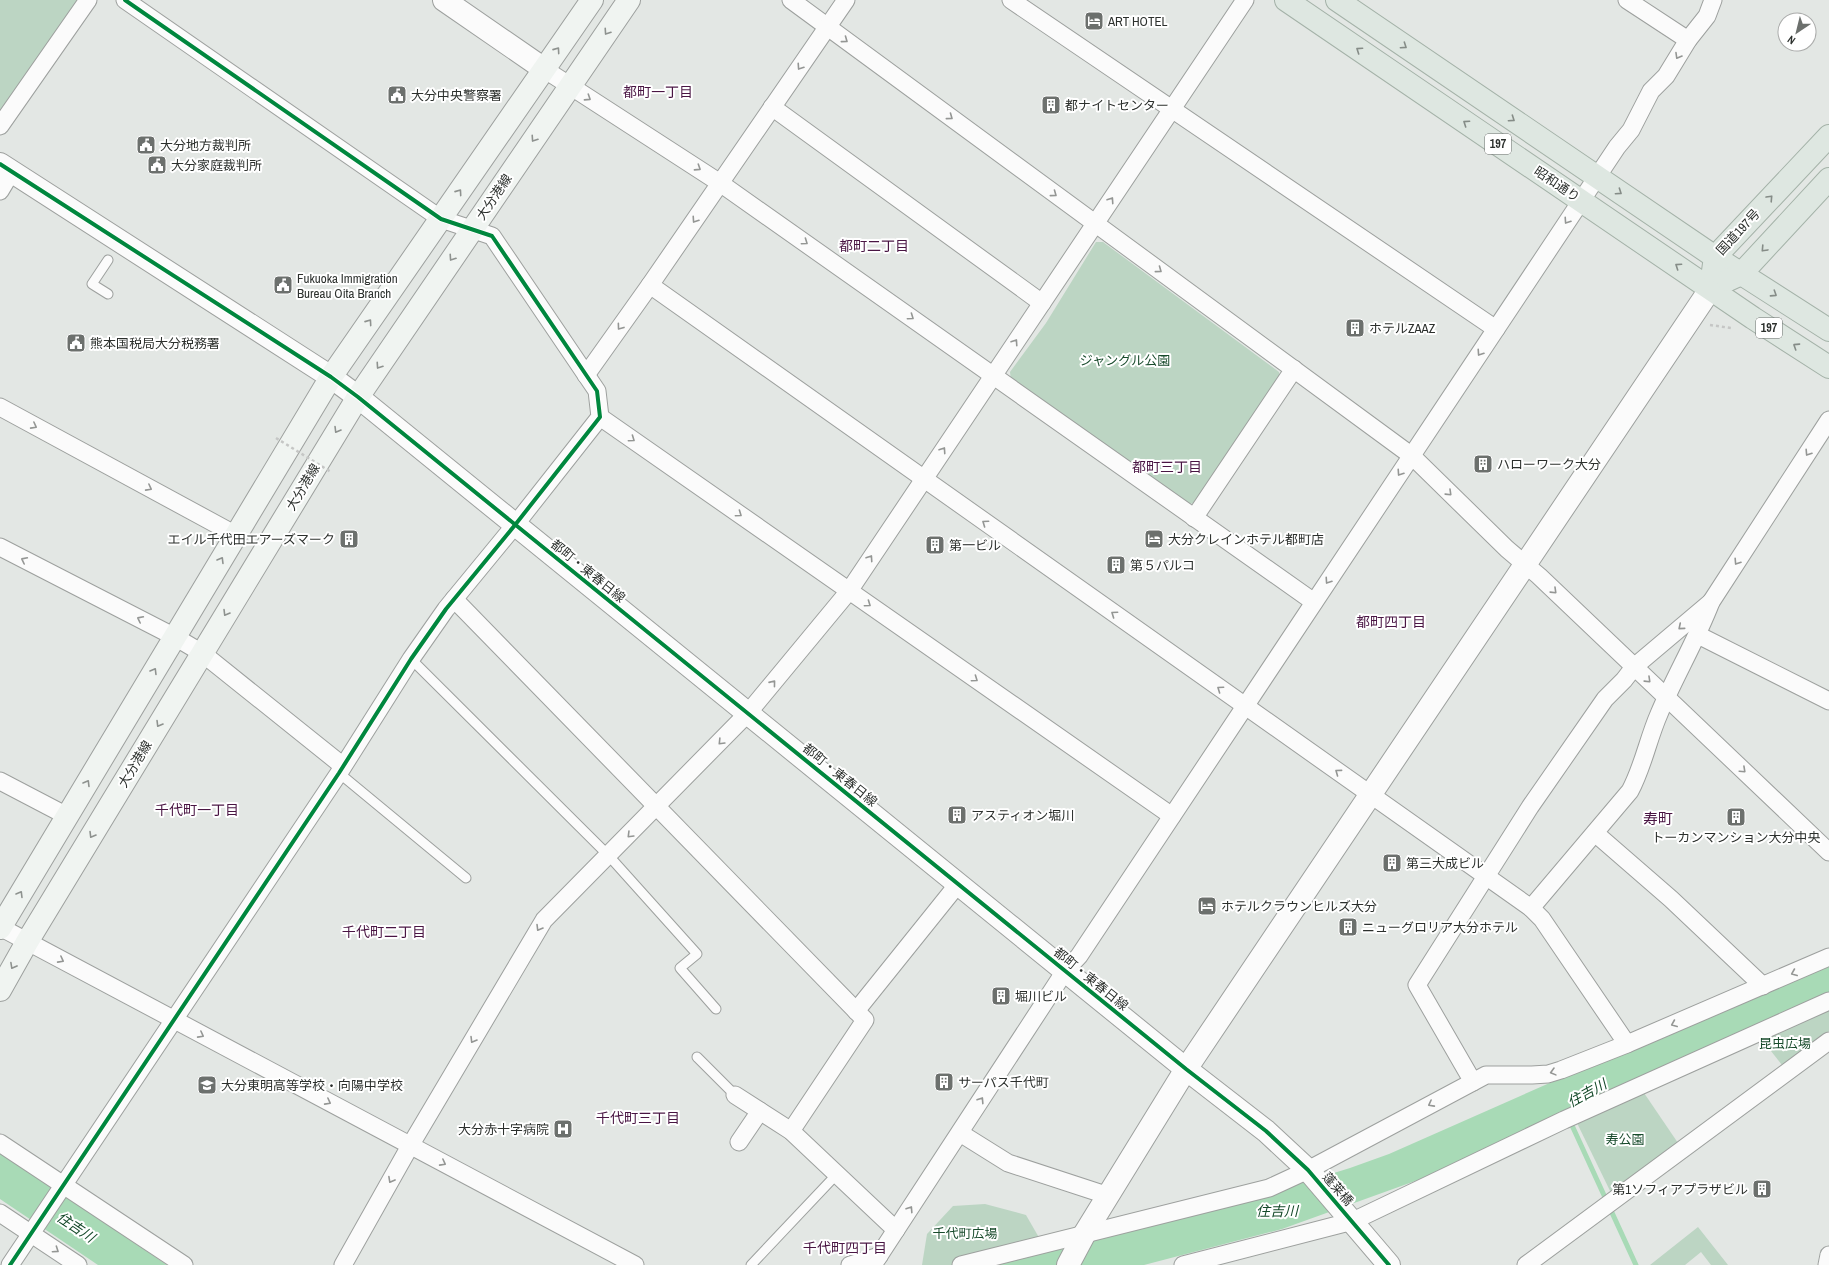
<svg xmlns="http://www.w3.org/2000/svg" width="1829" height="1265" viewBox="0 0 1829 1265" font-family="'Archivo Narrow','Noto Sans JP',sans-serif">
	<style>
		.green { fill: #bcd5c3 }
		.water { fill: #a8dab6 }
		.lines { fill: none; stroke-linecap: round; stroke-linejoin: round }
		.stream { stroke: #a8dab6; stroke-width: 5 }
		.service-casing { stroke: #9da09e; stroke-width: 11 }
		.minor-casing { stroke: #9da09e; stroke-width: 19 }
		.tertiary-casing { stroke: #9da09e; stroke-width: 24 }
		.secondary-casing { stroke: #9da09e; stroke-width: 24 }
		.trunk-casing { stroke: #a4b2a8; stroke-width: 24 }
		.path { stroke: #c5c6c5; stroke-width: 2.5; stroke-dasharray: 3 3; stroke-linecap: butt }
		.service { stroke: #fbfbfb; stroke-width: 9 }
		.minor { stroke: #fbfbfb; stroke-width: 17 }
		.tertiary { stroke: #fbfbfb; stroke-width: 22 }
		.secondary { stroke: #f0f4f1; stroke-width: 22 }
		.trunk { stroke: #dee7e1; stroke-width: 22 }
		.path-bridge { stroke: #c5c6c5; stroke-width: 2.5; stroke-dasharray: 3 3; stroke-linecap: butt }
		.cycleway-casing { stroke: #fff; stroke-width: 6 }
		.cycleway { stroke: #00873e; stroke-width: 4 }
		.oneway { stroke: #8e928f }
		.oneway2 { stroke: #949694 }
		.oneway3 { stroke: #858c87 }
		.labels { text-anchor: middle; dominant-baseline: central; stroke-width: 4; stroke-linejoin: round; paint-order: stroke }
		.shield { fill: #fff; stroke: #6b6e6c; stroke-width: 1 }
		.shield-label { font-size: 12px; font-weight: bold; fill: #2c302d }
		.poi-label { font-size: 13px; fill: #2c302d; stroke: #fff; text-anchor: start }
		.street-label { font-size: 13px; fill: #2c302d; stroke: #fff }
		.park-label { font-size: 13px; fill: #184b2c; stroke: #fff }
		.neighbourhood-label { font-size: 14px; fill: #491543; stroke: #fff }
		.water-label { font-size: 14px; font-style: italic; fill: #144929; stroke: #fff }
		.quarter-label { font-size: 15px; fill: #491543; stroke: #fff }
	</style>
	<rect width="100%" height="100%" fill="#e3e7e4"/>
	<g class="green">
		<path d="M0,0H80L0,118Z"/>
		<path d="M1096,242H1103L1279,372L1280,380L1195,502L1188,505L1011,380L1010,372L1046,323Z"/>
		<path d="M1829,1006V1031L1782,1065L1760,1037Z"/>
		<path d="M1642,1090L1678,1143L1613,1197L1577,1123Z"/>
		<path d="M985,1204L1026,1215L1041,1241L953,1265H922L927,1234L953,1206Z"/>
		<path d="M1698,1227L1728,1265H1711L1701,1252L1685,1265H1650Z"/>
	</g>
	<g class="water">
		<path d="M1829,965V996L1418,1180L1282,1229L1144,1265H995L1205,1213L1350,1168L1389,1154L1561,1078Z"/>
		<path d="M0,1152L167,1265H98L0,1199Z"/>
	</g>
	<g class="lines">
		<path class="stream" d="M1570,1121L1636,1265"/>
		<defs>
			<g id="service">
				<path d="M108,294L92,284L108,260"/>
				<path d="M411,659L609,856L697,954L680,968L716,1009"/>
				<path d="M339,773L466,878"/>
				<path d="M697,1057L735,1095"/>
				<path d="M751,1265L837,1174"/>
			</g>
			<g id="minor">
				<path d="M791,0L1412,456L1507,549L1539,576L1829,852"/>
				<path d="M1011,0L1496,329"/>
				<path d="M1627,0L1688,40"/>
				<path d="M544,69L720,183L1314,602"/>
				<path d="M772,107L1042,303"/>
				<path d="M0,126L88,0"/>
				<path d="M0,191L12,171"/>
				<path d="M650,285L1531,908L1542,919L1627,1044"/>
				<path d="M586,375L650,285L846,0"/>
				<path d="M0,407L236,535"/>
				<path d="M600,417L1172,816"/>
				<path d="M1194,518L1294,369"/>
				<path d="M0,547L175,637L202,653L343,766"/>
				<path d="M454,599L865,1020L791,1131"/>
				<path d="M1698,635L1829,701"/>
				<path d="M0,781L67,816"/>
				<path d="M1595,833L1671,899L1763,986"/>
				<path d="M1531,908L1630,791C1643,767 1648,739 1659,714C1675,676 1696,641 1711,602L1829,420"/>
				<path d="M0,927L635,1265"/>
				<path d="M856,1011L958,884"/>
				<path d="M1473,1082L1417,985L1530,807L1605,699L1624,680L1634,667L1711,602"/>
				<path d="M735,1095L791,1131L896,1230"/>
				<path d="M960,1133L1008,1163L1109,1196"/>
				<path d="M739,1142L760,1111"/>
				<path d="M0,1143L184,1265"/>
				<path d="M0,1213L78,1265"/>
				<path d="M10,1265L339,773L411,659L446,609L515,525L600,417L597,391L492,236L441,219L125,0"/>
				<path d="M343,1265L410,1146L544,920L748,713L849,591L1245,0"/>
				<path d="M850,1265L879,1256"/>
				<path d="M873,1265L1065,971L1079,956L1597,177L1617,147L1631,130L1651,91L1666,76L1688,40L1707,16L1713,0"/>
				<path d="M961,1265L1269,1188L1308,1170L1486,1075H1532L1548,1074L1561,1070L1627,1044L1829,957"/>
				<path d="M1183,1265L1353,1221L1564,1120L1829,1001"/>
				<path d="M1526,1265L1829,1041"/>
				<path d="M1827,1265L1829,1255"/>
			</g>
			<g id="tertiary">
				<path d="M444,0L544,69"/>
				<path d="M0,164L331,377L358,397L1186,1069L1266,1131L1308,1170L1389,1265"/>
				<path d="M1068,1265L1085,1233L1186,1069L1711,288"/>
			</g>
			<g id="secondary">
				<path d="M0,928L331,377L592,0"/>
				<path d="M0,990L27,942L358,397L629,0"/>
			</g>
			<g id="trunk">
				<path d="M1286,0L1753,318L1829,367"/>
				<path d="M1337,0L1715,257L1829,330"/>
				<path d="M1713,271L1715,257L1829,136"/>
				<path d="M1728,280L1741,274L1829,179"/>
			</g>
		</defs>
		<use href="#service" class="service-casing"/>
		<use href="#minor" class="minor-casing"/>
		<use href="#tertiary" class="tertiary-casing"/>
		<use href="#secondary" class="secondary-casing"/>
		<use href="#trunk" class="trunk-casing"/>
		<path class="path" d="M1710,325L1731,328"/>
		<use href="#service" class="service"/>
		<use href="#minor" class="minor"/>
		<use href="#tertiary" class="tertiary"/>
		<use href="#secondary" class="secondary"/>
		<use href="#trunk" class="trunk"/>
		<path class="path-bridge" d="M276,438L331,472"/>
		<defs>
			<g id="cycleway">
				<path d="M0,164L331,377L358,397L1186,1069L1266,1131L1308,1170L1389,1265"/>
				<path d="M10,1265L339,773L411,659L446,609L515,525L600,417L597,391L492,236L441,219L125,0"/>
			</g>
		</defs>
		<use href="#cycleway" class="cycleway-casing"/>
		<use href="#cycleway" class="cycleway"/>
	</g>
	<defs><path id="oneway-chevron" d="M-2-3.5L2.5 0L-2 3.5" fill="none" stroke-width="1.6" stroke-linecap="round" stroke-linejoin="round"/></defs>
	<g class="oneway">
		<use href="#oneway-chevron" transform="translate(607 32) rotate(124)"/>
		<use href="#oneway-chevron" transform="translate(557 50) rotate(-55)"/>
		<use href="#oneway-chevron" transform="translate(534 139) rotate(124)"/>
		<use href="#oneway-chevron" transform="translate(459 192) rotate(-55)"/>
		<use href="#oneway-chevron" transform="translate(452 258) rotate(124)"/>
		<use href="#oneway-chevron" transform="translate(369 322) rotate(-55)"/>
		<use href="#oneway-chevron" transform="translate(379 366) rotate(124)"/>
		<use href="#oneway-chevron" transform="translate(337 430) rotate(121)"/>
		<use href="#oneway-chevron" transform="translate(221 560) rotate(-59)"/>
		<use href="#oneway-chevron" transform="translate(226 613) rotate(121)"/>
		<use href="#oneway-chevron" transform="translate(154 671) rotate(-59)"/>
		<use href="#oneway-chevron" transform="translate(159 724) rotate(121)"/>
		<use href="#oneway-chevron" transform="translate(87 783) rotate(-59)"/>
		<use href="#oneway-chevron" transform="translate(92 835) rotate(121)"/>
		<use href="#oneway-chevron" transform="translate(20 894) rotate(-59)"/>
		<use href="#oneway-chevron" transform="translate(13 966) rotate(119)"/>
	</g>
	<g class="oneway2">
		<use href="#oneway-chevron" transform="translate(845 40) rotate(36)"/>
		<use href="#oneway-chevron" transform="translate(1678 56) rotate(120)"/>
		<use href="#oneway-chevron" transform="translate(800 67) rotate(124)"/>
		<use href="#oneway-chevron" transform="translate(588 98) rotate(33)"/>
		<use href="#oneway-chevron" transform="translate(950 117) rotate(36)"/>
		<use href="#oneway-chevron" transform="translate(698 168) rotate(33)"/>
		<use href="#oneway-chevron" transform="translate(1054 194) rotate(36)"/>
		<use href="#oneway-chevron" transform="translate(1111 200) rotate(-56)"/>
		<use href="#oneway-chevron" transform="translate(695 220) rotate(124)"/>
		<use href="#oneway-chevron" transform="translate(1567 221) rotate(124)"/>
		<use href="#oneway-chevron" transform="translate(805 242) rotate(35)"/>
		<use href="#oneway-chevron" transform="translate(1159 270) rotate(36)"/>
		<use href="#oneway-chevron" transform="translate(911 317) rotate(35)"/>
		<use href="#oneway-chevron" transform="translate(620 327) rotate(126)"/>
		<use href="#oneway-chevron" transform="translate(1015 342) rotate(-56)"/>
		<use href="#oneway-chevron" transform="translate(1480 353) rotate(124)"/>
		<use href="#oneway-chevron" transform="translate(34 426) rotate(28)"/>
		<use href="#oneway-chevron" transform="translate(632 439) rotate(35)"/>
		<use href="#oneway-chevron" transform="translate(943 450) rotate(-56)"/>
		<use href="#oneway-chevron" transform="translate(1808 453) rotate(123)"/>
		<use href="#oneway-chevron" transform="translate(1400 473) rotate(124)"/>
		<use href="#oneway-chevron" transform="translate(149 488) rotate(28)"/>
		<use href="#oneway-chevron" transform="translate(1449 493) rotate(44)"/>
		<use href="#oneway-chevron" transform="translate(739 514) rotate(35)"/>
		<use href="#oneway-chevron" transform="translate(985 523) rotate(-145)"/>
		<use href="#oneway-chevron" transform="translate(870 558) rotate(-56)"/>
		<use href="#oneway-chevron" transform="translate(24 560) rotate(-153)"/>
		<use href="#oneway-chevron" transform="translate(1737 562) rotate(123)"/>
		<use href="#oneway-chevron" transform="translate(1328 581) rotate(124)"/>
		<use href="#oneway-chevron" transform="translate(1554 591) rotate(44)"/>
		<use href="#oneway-chevron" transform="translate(868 604) rotate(35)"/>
		<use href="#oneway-chevron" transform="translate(1114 614) rotate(-145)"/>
		<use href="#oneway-chevron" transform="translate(140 619) rotate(-153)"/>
		<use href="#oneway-chevron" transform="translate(1681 627) rotate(140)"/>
		<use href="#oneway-chevron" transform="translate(975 679) rotate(35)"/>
		<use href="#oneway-chevron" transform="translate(1648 680) rotate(44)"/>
		<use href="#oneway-chevron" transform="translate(773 683) rotate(-51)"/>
		<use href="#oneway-chevron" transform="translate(1220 689) rotate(-145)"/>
		<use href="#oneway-chevron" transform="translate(721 742) rotate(134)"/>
		<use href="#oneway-chevron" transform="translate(1743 770) rotate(43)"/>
		<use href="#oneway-chevron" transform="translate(1338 772) rotate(-144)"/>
		<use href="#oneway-chevron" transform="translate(630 835) rotate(135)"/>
		<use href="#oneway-chevron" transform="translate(539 928) rotate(121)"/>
		<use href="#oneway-chevron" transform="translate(61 960) rotate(28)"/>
		<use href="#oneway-chevron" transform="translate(1794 973) rotate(157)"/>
		<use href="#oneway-chevron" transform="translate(1674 1024) rotate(157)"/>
		<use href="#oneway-chevron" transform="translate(201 1035) rotate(28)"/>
		<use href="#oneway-chevron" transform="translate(473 1040) rotate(121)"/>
		<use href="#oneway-chevron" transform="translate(1553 1072) rotate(165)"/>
		<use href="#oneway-chevron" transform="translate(981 1100) rotate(-57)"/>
		<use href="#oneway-chevron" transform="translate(328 1102) rotate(28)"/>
		<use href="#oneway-chevron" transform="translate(1431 1104) rotate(152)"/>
		<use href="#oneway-chevron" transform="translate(443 1163) rotate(28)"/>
		<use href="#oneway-chevron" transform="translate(391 1180) rotate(119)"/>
		<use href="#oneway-chevron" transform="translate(910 1209) rotate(-57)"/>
		<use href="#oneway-chevron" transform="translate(56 1250) rotate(34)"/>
	</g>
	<g class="oneway3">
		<use href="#oneway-chevron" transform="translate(1404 46) rotate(34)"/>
		<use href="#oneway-chevron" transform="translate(1359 50) rotate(-146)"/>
		<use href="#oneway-chevron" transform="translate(1512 119) rotate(34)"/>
		<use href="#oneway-chevron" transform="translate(1466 123) rotate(-146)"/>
		<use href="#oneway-chevron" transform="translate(1619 192) rotate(34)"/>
		<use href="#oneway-chevron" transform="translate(1770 198) rotate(-47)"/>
		<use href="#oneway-chevron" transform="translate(1764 249) rotate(133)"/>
		<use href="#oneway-chevron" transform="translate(1678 266) rotate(-146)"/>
		<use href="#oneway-chevron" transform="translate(1774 294) rotate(33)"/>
		<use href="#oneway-chevron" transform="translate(1796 346) rotate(-147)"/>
	</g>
	<defs>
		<symbol id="hotel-square" viewBox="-11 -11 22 22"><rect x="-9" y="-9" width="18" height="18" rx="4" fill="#6c706d" stroke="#fff"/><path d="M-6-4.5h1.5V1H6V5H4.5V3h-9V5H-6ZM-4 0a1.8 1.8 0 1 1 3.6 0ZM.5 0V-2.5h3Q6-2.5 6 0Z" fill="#fff"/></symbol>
		<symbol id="civic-square" viewBox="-11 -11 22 22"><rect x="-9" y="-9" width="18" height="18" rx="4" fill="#6c706d" stroke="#fff"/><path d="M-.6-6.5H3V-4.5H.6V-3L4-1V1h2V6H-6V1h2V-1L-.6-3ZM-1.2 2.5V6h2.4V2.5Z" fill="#fff"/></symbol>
		<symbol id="building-square" viewBox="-11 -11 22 22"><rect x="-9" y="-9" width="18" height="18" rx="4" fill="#6c706d" stroke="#fff"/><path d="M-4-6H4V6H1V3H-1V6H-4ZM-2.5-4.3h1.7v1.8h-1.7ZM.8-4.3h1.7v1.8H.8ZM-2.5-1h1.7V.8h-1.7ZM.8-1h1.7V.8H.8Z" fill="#fff"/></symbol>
		<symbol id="school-square" viewBox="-11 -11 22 22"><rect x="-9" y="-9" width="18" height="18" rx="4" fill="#6c706d" stroke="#fff"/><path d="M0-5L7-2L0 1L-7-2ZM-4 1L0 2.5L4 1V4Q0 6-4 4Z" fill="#fff"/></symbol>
		<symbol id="hospital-square" viewBox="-11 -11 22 22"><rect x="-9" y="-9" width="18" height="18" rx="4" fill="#6c706d" stroke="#fff"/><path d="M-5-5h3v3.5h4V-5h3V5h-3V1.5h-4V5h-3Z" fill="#fff"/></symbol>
	</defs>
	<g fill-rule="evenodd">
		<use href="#hotel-square" x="1083" y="10" width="22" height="22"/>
		<use href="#civic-square" x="386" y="84" width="22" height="22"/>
		<use href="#building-square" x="1040" y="94" width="22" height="22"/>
		<use href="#civic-square" x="135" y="134" width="22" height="22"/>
		<use href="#civic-square" x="146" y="154" width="22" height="22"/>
		<use href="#civic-square" x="272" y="274" width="22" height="22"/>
		<use href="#building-square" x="1344" y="317" width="22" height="22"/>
		<use href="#civic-square" x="65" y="332" width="22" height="22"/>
		<use href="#building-square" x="1472" y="453" width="22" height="22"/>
		<use href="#building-square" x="338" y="528" width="22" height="22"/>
		<use href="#hotel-square" x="1143" y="528" width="22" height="22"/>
		<use href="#building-square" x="924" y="534" width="22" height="22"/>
		<use href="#building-square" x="1105" y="554" width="22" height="22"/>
		<use href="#building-square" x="946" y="804" width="22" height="22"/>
		<use href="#building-square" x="1725" y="806" width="22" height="22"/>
		<use href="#building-square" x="1381" y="852" width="22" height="22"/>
		<use href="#hotel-square" x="1196" y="895" width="22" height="22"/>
		<use href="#building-square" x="1337" y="916" width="22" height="22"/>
		<use href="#building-square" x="990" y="985" width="22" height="22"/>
		<use href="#building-square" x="933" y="1071" width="22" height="22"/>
		<use href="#school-square" x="196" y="1074" width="22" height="22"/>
		<use href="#hospital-square" x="552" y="1118" width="22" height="22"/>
		<use href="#building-square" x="1751" y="1178" width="22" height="22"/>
	</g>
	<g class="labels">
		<g class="shield">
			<rect x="1485" y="134" width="26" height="20" rx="3"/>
			<rect x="1756" y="318" width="26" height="20" rx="3"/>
		</g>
		<g class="shield-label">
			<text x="1498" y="144">197</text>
			<text x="1769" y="328">197</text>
		</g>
		<g class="poi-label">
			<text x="1108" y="21">ART HOTEL</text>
			<text x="411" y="95">大分中央警察署</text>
			<text x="1065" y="105">都ナイトセンター</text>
			<text x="160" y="145">大分地方裁判所</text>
			<text x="171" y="165">大分家庭裁判所</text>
			<text x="297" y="278">Fukuoka Immigration<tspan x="297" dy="15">Bureau Oita Branch</tspan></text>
			<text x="1369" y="328">ホテルZAAZ</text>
			<text x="90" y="343">熊本国税局大分税務署</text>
			<text x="1497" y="464">ハローワーク大分</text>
			<text x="335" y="539" text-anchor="end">エイル千代田エアーズマーク</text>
			<text x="1168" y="539">大分クレインホテル都町店</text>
			<text x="949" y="545">第一ビル</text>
			<text x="1130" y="565">第５パルコ</text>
			<text x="971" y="815">アスティオン堀川</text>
			<text x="1736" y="837" text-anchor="middle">トーカンマンション大分中央</text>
			<text x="1406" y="863">第三大成ビル</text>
			<text x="1221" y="906">ホテルクラウンヒルズ大分</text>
			<text x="1362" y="927">ニューグロリア大分ホテル</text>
			<text x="1015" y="996">堀川ビル</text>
			<text x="958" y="1082">サーパス千代町</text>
			<text x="221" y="1085">大分東明高等学校・向陽中学校</text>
			<text x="549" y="1129" text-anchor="end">大分赤十字病院</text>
			<text x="1748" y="1189" text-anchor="end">第1ソフィアプラザビル</text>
		</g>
		<g class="street-label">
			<text transform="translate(1557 184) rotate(34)">昭和通り</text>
			<text transform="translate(494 197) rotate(-56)">大分港線</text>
			<text transform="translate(1738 232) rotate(-47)">国道197号</text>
			<text transform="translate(303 487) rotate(-59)">大分港線</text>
			<text transform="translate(588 571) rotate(39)">都町・東春日線</text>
			<text transform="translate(135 764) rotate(-59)">大分港線</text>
			<text transform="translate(840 775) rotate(39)">都町・東春日線</text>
			<text transform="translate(1091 979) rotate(39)">都町・東春日線</text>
			<text transform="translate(1338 1189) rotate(49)">蓬莱橋</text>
		</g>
		<g class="park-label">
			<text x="1125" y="360">ジャングル公園</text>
			<text x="1785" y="1043">昆虫広場</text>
			<text x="1625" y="1139">寿公園</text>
			<text x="965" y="1233">千代町広場</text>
		</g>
		<g class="neighbourhood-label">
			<text x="658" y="92">都町一丁目</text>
			<text x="874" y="246">都町二丁目</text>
			<text x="1167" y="467">都町三丁目</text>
			<text x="1391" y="622">都町四丁目</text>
			<text x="197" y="810">千代町一丁目</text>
			<text x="384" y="932">千代町二丁目</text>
			<text x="638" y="1118">千代町三丁目</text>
			<text x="845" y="1248">千代町四丁目</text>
		</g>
		<g class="water-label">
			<text transform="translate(1587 1093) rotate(-29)">住吉川</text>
			<text x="1277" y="1211">住吉川</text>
			<text transform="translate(76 1227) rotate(34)">住吉川</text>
		</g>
		<g class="quarter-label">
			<text x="1658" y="818">寿町</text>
		</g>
	</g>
	<g transform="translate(1797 32) rotate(215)"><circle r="19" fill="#ffffff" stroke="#abacab"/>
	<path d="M0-3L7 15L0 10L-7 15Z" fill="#6c706d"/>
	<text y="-6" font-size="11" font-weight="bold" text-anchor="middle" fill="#2c302d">N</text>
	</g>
</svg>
